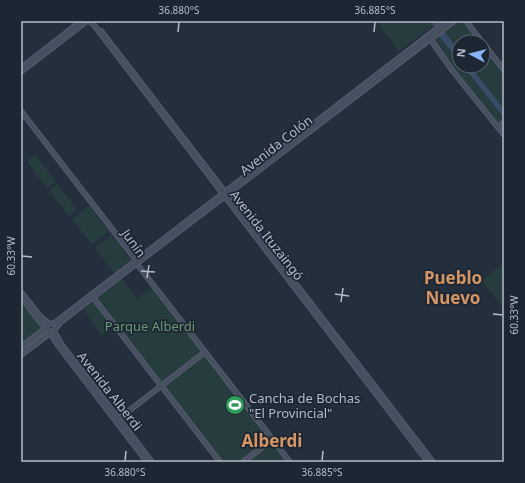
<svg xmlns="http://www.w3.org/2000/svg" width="525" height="483" viewBox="0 0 525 483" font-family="'Noto Sans',sans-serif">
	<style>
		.green { fill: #263c3f }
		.water { fill: #394c67 }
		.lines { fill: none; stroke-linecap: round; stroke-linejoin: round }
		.secondary-casing { stroke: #565f6c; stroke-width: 6 }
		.secondary { stroke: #465061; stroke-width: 4 }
		.ticks { fill: none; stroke: #b4bcc9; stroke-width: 1.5 }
		.labels { text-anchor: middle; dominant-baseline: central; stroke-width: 3.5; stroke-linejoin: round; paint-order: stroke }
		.street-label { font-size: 13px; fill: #b4bcc9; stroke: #1d2633 }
		.park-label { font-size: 13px; fill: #6b9a76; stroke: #1d2633 }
		.poi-label { font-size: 13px; fill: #b4bcc9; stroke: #1d2633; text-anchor: start }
		.district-label { font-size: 17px; font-weight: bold; fill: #d59563; stroke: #1d2633 }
		.neatline { fill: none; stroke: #b4bcc9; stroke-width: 1.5 }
		.ticks-label { font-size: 10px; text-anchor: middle; fill: #b4bcc9 }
	</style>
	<rect width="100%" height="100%" fill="#242f3e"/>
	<g class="green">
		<path d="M376,21H430L433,26L399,51Z"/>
		<path d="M458,21H464L480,42H459V51L445,31Z"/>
		<path d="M438,35L459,61V66H463L504,119L499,122H496L434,41L435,38Z"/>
		<path d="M483,45L504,72V109L470,66H483Z"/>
		<path d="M35,155L56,181L47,188L27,162Z"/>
		<path d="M57,184L77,209L69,216L49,191Z"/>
		<path d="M89,206L109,231L92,244L72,219Z"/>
		<path d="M112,235L131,260L114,273L95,248Z"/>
		<path d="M504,263V304L502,306L482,280Z"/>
		<path d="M121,278L137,299L153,287L203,352L163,383L96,297Z"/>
		<path d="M94,300L114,326L102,335L83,309Z"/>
		<path d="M22,302L42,328L21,344V303Z"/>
		<path d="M205,355L270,440L241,462H223L165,386Z"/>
		<path d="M272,442L287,462H246Z"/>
	</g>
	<g class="water">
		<path d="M430,21H437L459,51V61L441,39Z"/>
		<path d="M463,66H470L504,109V118Z"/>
	</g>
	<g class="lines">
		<defs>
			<g id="secondary">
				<path d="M89,21L94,25L428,462"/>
				<path d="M466,21L482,42"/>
				<path d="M101,31L433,462"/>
				<path d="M429,37L452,70L504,135"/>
				<path d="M483,43L504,70"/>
				<path d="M21,68L81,21"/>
				<path d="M21,72L87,21"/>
				<path d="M21,111L136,260L137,264L290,462"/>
				<path d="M498,127L504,122"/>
				<path d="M21,292L40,316L49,324"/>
				<path d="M92,296L220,462"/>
				<path d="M21,297L41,323L46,327"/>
				<path d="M54,330L60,323L93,297L454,21"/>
				<path d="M54,331L62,345L152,462"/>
				<path d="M21,347L46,328"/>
				<path d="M21,355L50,333"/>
				<path d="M117,420L205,352"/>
				<path d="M147,462L57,344L51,334L46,329L47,325L56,322L447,21"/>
				<path d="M243,462L273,439"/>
			</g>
		</defs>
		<use href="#secondary" class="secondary-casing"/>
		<use href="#secondary" class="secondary"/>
	</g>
	<path class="ticks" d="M178,32L179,22M374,32L375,22M22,256L32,257M141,271L155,272M147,278L149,265M335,294L349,296M341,302L343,288M493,314L503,315M125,461L126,451M322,461L323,451"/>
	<defs>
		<symbol id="stadium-disc" viewBox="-11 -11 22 22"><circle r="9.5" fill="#2e9e5b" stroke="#1d2633"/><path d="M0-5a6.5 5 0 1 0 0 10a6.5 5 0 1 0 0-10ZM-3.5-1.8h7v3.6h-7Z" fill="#fff"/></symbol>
	</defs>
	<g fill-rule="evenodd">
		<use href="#stadium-disc" x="224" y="394" width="22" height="22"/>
	</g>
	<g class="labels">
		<g class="street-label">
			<text transform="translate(276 145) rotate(-38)">Avenida Colón</text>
			<text transform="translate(267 235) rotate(52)">Avenida Ituzaingó</text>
			<text transform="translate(134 243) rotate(55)">Junín</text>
			<text transform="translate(110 391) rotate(52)">Avenida Alberdi</text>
		</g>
		<g class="park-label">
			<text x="150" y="326">Parque Alberdi</text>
		</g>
		<g class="poi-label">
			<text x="249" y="398">Cancha de Bochas<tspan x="249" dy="15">"El Provincial"</tspan></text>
		</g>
		<g class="district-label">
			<text x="453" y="277">Pueblo<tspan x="453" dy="20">Nuevo</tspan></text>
			<text x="272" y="440">Alberdi</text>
		</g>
	</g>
	<rect width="525" height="483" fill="none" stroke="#1d2633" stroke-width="44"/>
	<g transform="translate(471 54) rotate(277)"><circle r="19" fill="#1d2633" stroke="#59626f"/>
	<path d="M0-3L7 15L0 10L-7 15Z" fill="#8ab4f8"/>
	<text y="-6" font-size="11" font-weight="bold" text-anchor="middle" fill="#b4bcc9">N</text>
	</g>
	<rect x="22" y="22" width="481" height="439" class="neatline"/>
	<g class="ticks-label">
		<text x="179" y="14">36.880°S</text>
		<text x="375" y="14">36.885°S</text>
		<text transform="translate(11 256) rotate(-90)" y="4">60.33°W</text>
		<text transform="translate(514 315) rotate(-90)" y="4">60.33°W</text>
		<text x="125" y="476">36.880°S</text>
		<text x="322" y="476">36.885°S</text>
	</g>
</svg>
